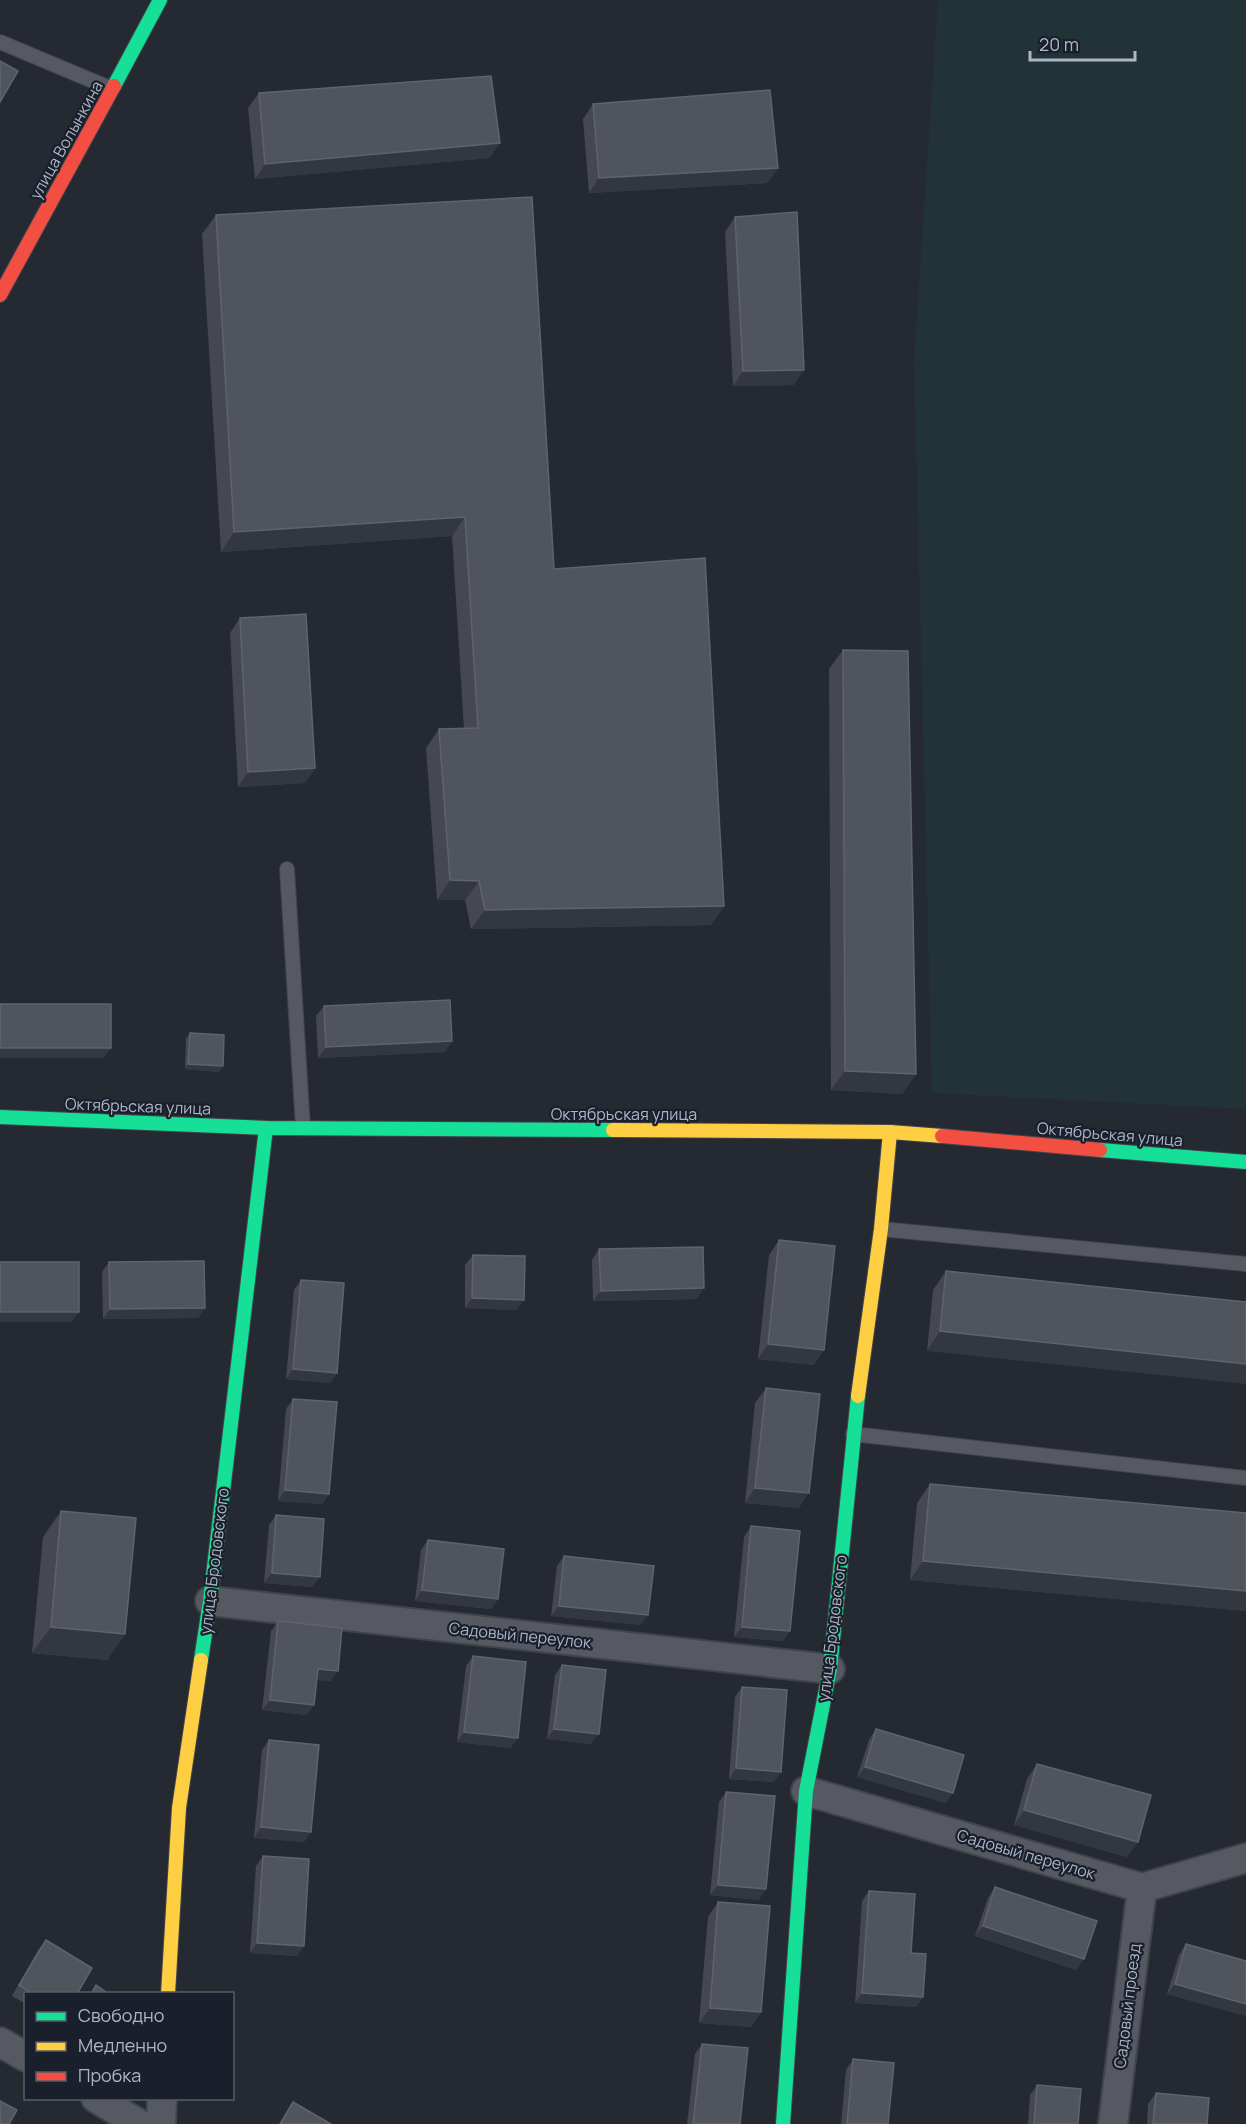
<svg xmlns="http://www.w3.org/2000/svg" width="1246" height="2124" viewBox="0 0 1246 2124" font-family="Manrope,sans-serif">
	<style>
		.green { fill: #223337 }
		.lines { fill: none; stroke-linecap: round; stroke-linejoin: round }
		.lane-casing { stroke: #41444b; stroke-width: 16 }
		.street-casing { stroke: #41444b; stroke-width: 32 }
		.fast-casing { stroke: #41444b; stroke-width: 16 }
		.slow-casing { stroke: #41444b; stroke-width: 16 }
		.jam-casing { stroke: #41444b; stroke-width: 16 }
		.lane { stroke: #565961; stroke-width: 14 }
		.street { stroke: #565961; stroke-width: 28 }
		.fast { stroke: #16e098; stroke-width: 14 }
		.slow { stroke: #ffcf43; stroke-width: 14 }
		.jam { stroke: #f24e42; stroke-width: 14 }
		.wall { fill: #454851 }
		.shaded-wall { fill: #33373f }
		.building { fill: #50545d; stroke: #5f636d; stroke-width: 1.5 }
		.labels { text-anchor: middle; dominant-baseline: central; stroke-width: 4.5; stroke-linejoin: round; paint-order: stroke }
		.street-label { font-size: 16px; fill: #aeb5c4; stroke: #19202c }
	</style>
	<rect width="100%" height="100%" fill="#252932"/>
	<path class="green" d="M938,0H1246V1109L932,1093L914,361Z"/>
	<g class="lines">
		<defs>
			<g id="lane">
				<path d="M0,42L112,89"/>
				<path d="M287,869L303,1128"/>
				<path d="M881,1229L1246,1264"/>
				<path d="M853,1434L1246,1478"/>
			</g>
			<g id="street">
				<path d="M210,1601L830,1669"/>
				<path d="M806,1791L1142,1888L1246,1858"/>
				<path d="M0,2042L26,2057"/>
				<path d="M96,2098L139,2124"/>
				<path d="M161,2124L162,2098"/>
				<path d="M1113,2124L1142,1888"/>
			</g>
			<g id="fast">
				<path d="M114,86L160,0"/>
				<path d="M0,1117L266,1128L613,1130"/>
				<path d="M1100,1150L1246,1162"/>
				<path d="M201,1660L210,1601L266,1128"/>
				<path d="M783,2124L806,1791L830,1669L858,1396"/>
			</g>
			<g id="slow">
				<path d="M613,1130L890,1132L942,1136"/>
				<path d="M858,1396L881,1229L890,1132"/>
				<path d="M168,1994L179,1808L201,1660"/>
			</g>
			<g id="jam">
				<path d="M0,295L114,86"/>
				<path d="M942,1136L1100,1150"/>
			</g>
		</defs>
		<use href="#lane" class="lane-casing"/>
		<use href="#street" class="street-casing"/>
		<use href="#fast" class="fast-casing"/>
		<use href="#slow" class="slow-casing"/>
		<use href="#jam" class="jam-casing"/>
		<use href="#lane" class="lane"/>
		<use href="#street" class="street"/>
		<use href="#fast" class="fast"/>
		<use href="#slow" class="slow"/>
		<use href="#jam" class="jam"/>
	</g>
	<g class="wall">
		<path d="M259,93L500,143L489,158L255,179L248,108Z"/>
		<path d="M593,104L778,168L767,183L589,193L583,119Z"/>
		<path d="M216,215L554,569L724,906L711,925L471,929L465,900H437L426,748L439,729H464L452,536L221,552L202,234Z"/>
		<path d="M735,217L794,385L733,386L725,232Z"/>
		<path d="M240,618L315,768L305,783L238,787L230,633Z"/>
		<path d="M843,650L916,1074L902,1094L831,1090L829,669Z"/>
		<path d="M324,1006L452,1041L445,1052L318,1058L316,1016Z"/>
		<path d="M190,1033L223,1066L219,1072L185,1069L186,1038Z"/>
		<path d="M779,1240L814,1365L758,1359L769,1255Z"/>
		<path d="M599,1249L697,1299L593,1301L592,1260Z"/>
		<path d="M473,1255L517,1310L465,1308V1265Z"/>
		<path d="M109,1262L205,1308L198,1318L103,1319L102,1272Z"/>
		<path d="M946,1271L1246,1302L927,1351L933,1290Z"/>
		<path d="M301,1280L337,1373L330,1383L286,1379L294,1290Z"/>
		<path d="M766,1388L799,1508L745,1503L755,1403Z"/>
		<path d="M293,1399L329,1494L322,1504L278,1501L286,1409Z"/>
		<path d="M930,1484L1246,1513V1611L910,1580L917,1503Z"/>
		<path d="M61,1511L125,1634L107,1660L32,1653L43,1537Z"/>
		<path d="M276,1515L312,1587L264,1583L269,1525Z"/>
		<path d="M751,1526L783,1641L734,1637L744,1537Z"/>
		<path d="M428,1540L498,1599L491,1609L415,1601L421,1550Z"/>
		<path d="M564,1556L641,1625L551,1616L557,1566Z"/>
		<path d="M278,1621L331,1681L317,1680L307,1715L262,1710L271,1631Z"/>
		<path d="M473,1656L518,1738L510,1748L457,1742L466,1666Z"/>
		<path d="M562,1665L591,1744L547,1739L555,1675Z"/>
		<path d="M742,1687L774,1782L729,1779L735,1697Z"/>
		<path d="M876,1729L946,1803L857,1777L869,1740Z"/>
		<path d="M269,1740L311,1832L304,1842L254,1838L262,1750Z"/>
		<path d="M1037,1764L1127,1857L1014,1825L1027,1779Z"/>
		<path d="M726,1792L759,1900L710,1895L719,1802Z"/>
		<path d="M263,1856L304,1946L297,1956L250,1953L256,1866Z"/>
		<path d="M995,1887L1076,1970L975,1936L988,1898Z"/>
		<path d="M869,1891L911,1953L923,1997L916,2007L855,2003L862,1901Z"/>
		<path d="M718,1902L761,2012L751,2027L699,2023L708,1917Z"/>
		<path d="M46,1940L77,1994H26V2004L12,1996L38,1950Z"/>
		<path d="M1186,1944L1246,1961V2016L1167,1994L1179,1955Z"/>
		<path d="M702,2044L740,2124H687L695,2054Z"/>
		<path d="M853,2059L888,2124H841L846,2070Z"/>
		<path d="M1037,2085L1078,2124H1028L1030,2095Z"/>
		<path d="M1156,2093L1207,2124H1147L1148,2104Z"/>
		<path d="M293,2102L331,2124H279Z"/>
	</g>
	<g class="shaded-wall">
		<path d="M500,143L489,158L255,179L265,164Z"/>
		<path d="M778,168L767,183L589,193L599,178Z"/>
		<path d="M804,370L794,385L733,386L743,371Z"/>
		<path d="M465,517L452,536L221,552L234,532Z"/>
		<path d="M315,768L305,783L238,787L248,772Z"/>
		<path d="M450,880L479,881L465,900H437Z"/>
		<path d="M724,906L711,925L471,929L485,910Z"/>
		<path d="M452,1041L445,1052L318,1058L326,1047Z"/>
		<path d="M0,1048H111L104,1058H0Z"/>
		<path d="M188,1064L223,1066L219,1072L185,1069Z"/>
		<path d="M845,1071L916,1074L902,1094L831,1090Z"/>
		<path d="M704,1288L697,1299L593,1301L601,1291Z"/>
		<path d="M472,1298L524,1300L517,1310L465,1308Z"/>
		<path d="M205,1308L198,1318L103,1319L110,1309Z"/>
		<path d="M0,1312H79L72,1322H0Z"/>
		<path d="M940,1331L1246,1364V1384L927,1351Z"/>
		<path d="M768,1344L824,1350L814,1365L758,1359Z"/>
		<path d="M293,1369L337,1373L330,1383L286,1379Z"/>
		<path d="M755,1488L809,1493L799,1508L745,1503Z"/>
		<path d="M285,1490L329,1494L322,1504L278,1501Z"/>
		<path d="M923,1561L1246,1591V1611L910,1580Z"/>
		<path d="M272,1573L320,1577L312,1587L264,1583Z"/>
		<path d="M422,1590L498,1599L491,1609L415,1601Z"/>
		<path d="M559,1606L648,1615L641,1625L551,1616Z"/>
		<path d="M51,1627L125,1634L107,1660L32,1653Z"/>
		<path d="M742,1627L790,1631L783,1641L734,1637Z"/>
		<path d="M318,1669L338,1671L331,1681L311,1679Z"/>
		<path d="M270,1700L314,1705L307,1715L262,1710Z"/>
		<path d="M554,1729L599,1734L591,1744L547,1739Z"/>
		<path d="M464,1732L518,1738L510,1748L457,1742Z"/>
		<path d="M865,1767L953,1793L946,1803L857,1777Z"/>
		<path d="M736,1768L781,1772L774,1782L729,1779Z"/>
		<path d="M1024,1810L1138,1842L1127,1857L1014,1825Z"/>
		<path d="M261,1827L311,1832L304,1842L254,1838Z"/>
		<path d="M718,1885L766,1889L759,1900L710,1895Z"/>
		<path d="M983,1926L1084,1959L1076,1970L975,1936Z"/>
		<path d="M257,1943L304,1946L297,1956L250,1953Z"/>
		<path d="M1175,1984L1246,2004V2016L1167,1994Z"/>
		<path d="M862,1993L923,1997L916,2007L855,2003Z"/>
		<path d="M710,2008L761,2012L751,2027L699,2023Z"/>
	</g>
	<g class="building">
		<path d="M0,61L18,71L0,102Z"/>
		<path d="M491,76L500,143L265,164L259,93Z"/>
		<path d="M770,90L778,168L599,178L593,104Z"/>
		<path d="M532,197L554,569L705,558L724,906L485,910L479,881L450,880L439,729L478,728L465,517L234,532L216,215Z"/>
		<path d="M797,212L804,370L743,371L735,217Z"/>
		<path d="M306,614L315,768L248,772L240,618Z"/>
		<path d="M843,650L908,651L916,1074L845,1071Z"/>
		<path d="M450,1000L452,1041L326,1047L324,1006Z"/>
		<rect x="0" y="1004" width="111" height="44"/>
		<path d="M190,1033L224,1035L223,1066L188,1064Z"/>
		<path d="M779,1240L835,1246L824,1350L768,1344Z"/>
		<path d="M703,1247L704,1288L601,1291L599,1249Z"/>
		<path d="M473,1255L525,1256L524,1300L472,1298Z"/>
		<path d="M204,1261L205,1308L110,1309L109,1262Z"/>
		<rect x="0" y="1262" width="79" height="50"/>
		<path d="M946,1271L1246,1302V1364L940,1331Z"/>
		<path d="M301,1280L344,1283L337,1373L293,1369Z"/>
		<path d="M766,1388L820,1394L809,1493L755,1488Z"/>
		<path d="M293,1399L337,1402L329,1494L285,1490Z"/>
		<path d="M930,1484L1246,1513V1591L923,1561Z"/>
		<path d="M61,1511L136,1518L125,1634L51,1627Z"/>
		<path d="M276,1515L324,1519L320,1577L272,1573Z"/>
		<path d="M751,1526L800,1531L790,1631L742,1627Z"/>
		<path d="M428,1540L504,1549L498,1599L422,1590Z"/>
		<path d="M564,1556L654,1566L648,1615L559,1606Z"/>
		<path d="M278,1621L342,1628L338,1671L318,1669L314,1705L270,1700Z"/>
		<path d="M473,1656L526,1662L518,1738L464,1732Z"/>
		<path d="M562,1665L606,1670L599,1734L554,1729Z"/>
		<path d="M742,1687L787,1690L781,1772L736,1768Z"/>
		<path d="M876,1729L964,1755L953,1793L865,1767Z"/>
		<path d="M269,1740L319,1745L311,1832L261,1827Z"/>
		<path d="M1037,1764L1151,1795L1138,1842L1024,1810Z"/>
		<path d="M726,1792L775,1796L766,1889L718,1885Z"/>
		<path d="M263,1856L309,1859L304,1946L257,1943Z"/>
		<path d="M995,1887L1097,1921L1084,1959L983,1926Z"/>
		<path d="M869,1891L915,1894L911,1953L926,1954L923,1997L862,1993Z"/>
		<path d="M718,1902L770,1906L761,2012L710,2008Z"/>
		<path d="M46,1940L92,1968L77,1994H33L19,1985Z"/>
		<path d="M1186,1944L1246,1961V2004L1175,1984Z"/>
		<path d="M96,1985L109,1994H91Z"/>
		<path d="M702,2044L748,2048L740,2124H693Z"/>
		<path d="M853,2059L894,2063L888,2124H847Z"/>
		<path d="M1037,2085L1081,2089L1078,2124H1034Z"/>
		<path d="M1156,2093L1209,2098L1207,2124H1153Z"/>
		<path d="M0,2101L17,2110L9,2124H0Z"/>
		<path d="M293,2102L331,2124H280Z"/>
	</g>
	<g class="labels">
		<g class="street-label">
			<text transform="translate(66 140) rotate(-61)">улица Волынкина</text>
			<text transform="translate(138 1106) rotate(2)">Октябрьская улица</text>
			<text x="624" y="1114">Октябрьская улица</text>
			<text transform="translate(1110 1134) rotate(5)">Октябрьская улица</text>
			<text transform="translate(214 1561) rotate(-83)">улица Бродовского</text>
			<text transform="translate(832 1628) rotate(-83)">улица Бродовского</text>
			<text transform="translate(520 1635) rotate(6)">Садовый переулок</text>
			<text transform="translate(1026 1854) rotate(16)">Садовый переулок</text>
			<text transform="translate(1127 2006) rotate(-83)">Садовый проезд</text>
		</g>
	</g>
	<rect x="24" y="1992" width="210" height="108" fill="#19202c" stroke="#555c69" stroke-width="1.5"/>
	<rect x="36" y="2012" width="30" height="9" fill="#16e098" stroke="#555c69" stroke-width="1.5"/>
	<text x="78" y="2022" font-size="18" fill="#aeb5c4">Свободно</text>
	<rect x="36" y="2042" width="30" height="9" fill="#ffcf43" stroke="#555c69" stroke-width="1.5"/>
	<text x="78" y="2052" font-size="18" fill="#aeb5c4">Медленно</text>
	<rect x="36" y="2072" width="30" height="9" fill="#f24e42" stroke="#555c69" stroke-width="1.5"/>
	<text x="78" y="2082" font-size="18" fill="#aeb5c4">Пробка</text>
	<path d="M1030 51v9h105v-9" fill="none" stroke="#aeb5c4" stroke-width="3"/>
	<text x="1039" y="51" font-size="18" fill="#aeb5c4" stroke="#19202c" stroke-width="4.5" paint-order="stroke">20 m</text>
</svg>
